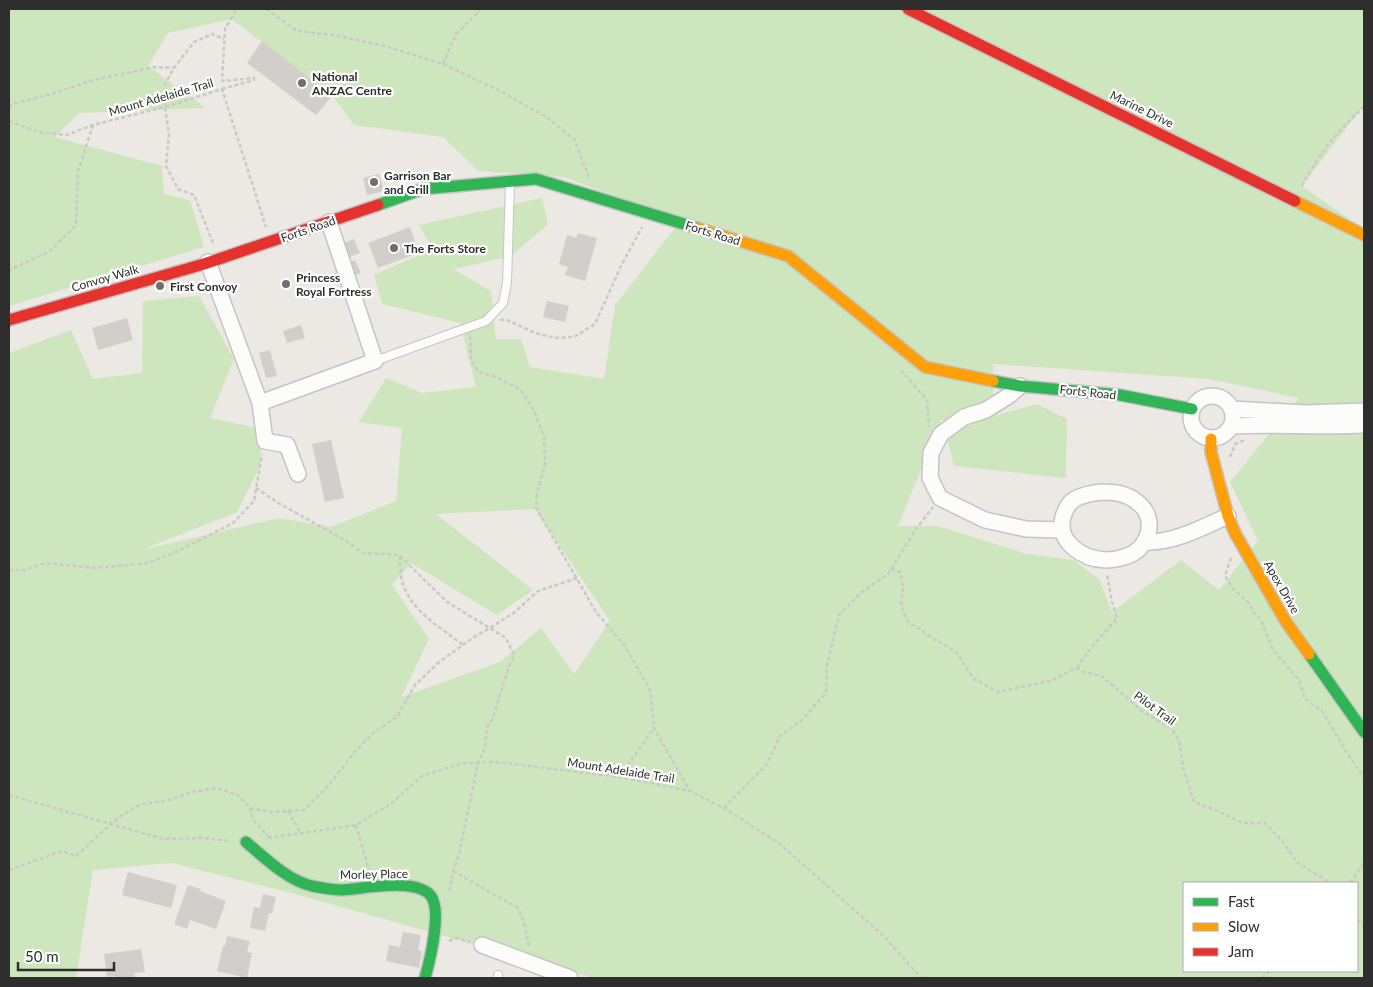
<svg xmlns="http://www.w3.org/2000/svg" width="1373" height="987" viewBox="0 0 1373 987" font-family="Lato,sans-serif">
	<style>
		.green { fill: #cee6be; fill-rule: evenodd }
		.building { fill: #d1cecb }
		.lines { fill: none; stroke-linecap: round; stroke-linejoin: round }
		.lane-casing { stroke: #c5c4c5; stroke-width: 10 }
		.street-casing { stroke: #c5c4c5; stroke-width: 18 }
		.fast-casing { stroke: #c5c4c5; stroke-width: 14 }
		.slow-casing { stroke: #c5c4c5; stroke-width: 14 }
		.jam-casing { stroke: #c5c4c5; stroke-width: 14 }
		.path { stroke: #c9c9c8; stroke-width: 2.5; stroke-dasharray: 4 2.5; stroke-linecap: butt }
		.lane { stroke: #fcfcfb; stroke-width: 8 }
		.street { stroke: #fcfcfb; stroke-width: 15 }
		.fast { stroke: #30b455; stroke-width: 11 }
		.slow { stroke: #ff9f0a; stroke-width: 11 }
		.jam { stroke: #e5322d; stroke-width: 11 }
		.poi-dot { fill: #706f6e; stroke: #fff; stroke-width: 2 }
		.labels { text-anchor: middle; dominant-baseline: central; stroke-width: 4.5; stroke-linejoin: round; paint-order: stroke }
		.poi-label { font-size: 12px; font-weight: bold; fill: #2e2e2e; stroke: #fff; text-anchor: start }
		.street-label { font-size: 12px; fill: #2e2e2e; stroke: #fff }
	</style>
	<rect width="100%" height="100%" fill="#ece8e4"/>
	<path class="green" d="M9,9H1364V105L1302,186L1364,229V978H594L295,894L171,863L93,870L76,978H9V353L71,330L93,379L142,373L143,301L199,296L234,359L210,418L262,429L260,466L237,512L141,550L279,518L331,527L396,501L402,428L359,422L386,378L422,393L476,387L460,323L382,304L374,275L433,249L419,225L542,198L548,224L511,256L453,269L491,291L496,339H521L530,367L604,379L615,305L681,220L564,177L478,171L443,137L354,125L335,99L232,19L168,33L148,66L206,108L79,113L55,137L162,166L164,194L190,200L204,247L9,306ZM993,364L1209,379L1299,398L1230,482L1258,541L1219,590L1181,560L1112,612L1099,579L1073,560L1027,554L938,526H898L942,418L954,466L1066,478L1067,419L1037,404L993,416ZM535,509L610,621L574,674L541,628L500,662L401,697L429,639L392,585L411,563L497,615L533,590L436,514ZM1184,883H1357V971H1184Z"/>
	<g class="building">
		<path d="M262,41L332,96L316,115L247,63Z"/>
		<path d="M379,174L384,191L367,195L363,178Z"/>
		<path d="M410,227L419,253L378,268L368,243Z"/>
		<path d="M578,233L597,238L585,281L565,275L568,267L559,264L567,235L576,238Z"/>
		<path d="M354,239L360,253L350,257L344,243Z"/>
		<path d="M355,260L361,273L353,276L347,263Z"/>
		<path d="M547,301L569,306L565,322L543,317Z"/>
		<path d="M127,318L133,340L98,350L92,328Z"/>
		<path d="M301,325L305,338L287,343L283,331Z"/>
		<path d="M270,350L277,376L266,378L259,353Z"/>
		<path d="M331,440L344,498L325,502L312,444Z"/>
		<path d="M128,872L177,885L171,908L122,895Z"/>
		<path d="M188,885L201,889L200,891L226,901L216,929L190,920L187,929L174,924Z"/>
		<path d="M263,894L276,897L272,914L269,913L265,931L250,928L254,907L260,908Z"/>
		<path d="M403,932L421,935L418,950L422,951L419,968L386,961L389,945L400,947Z"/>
		<path d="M227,936L250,941L247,952L252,953L247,978L217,971L223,946H225Z"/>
		<path d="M141,949L145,972L134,973L135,978H116V976L107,977L104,954Z"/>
	</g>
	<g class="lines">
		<defs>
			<g id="lane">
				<path d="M375,361L486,321L503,303L507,283L510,183"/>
				<path d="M498,978V975"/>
			</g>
			<g id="street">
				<path d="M208,262L260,403L375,361L329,222"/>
				<path d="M1020,386L1010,395L986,410L964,417L941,434L931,453L930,478L940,498L985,520L1026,529L1062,530"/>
				<circle cx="1212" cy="417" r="21"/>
				<path d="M260,403L265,441L287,445L298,474"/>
				<path d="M1232,409L1305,413L1364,411"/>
				<path d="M1232,426C1276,424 1320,427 1364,425"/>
				<path d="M1101,492C1114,492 1126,493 1137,502C1159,518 1149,551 1124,557C1118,559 1111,560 1105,560C1083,559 1056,542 1063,517C1065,510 1068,503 1075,499C1083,495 1092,493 1101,492Z"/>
				<path d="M1146,542C1174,543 1203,527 1228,516"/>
				<path d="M482,945L570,978"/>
			</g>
			<g id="fast">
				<path d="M378,205L423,189L536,179L697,228"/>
				<path d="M993,381L1020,386L1120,395L1192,409"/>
				<path d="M1309,654L1364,732"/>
				<path d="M246,842C265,858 287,880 312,886C322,888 332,890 342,890C363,889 417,877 431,896C442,911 430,960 425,978"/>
			</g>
			<g id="slow">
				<path d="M1295,201L1364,235"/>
				<path d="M697,228L788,256L925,367L993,381"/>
				<path d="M1211,439V452L1228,516L1235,533L1286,622L1309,654"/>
			</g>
			<g id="jam">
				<path d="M908,9L1295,201"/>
				<path d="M9,320L204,264L378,205"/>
			</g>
		</defs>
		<use href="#lane" class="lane-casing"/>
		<use href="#street" class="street-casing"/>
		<use href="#fast" class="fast-casing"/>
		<use href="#slow" class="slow-casing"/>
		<use href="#jam" class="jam-casing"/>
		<g class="path">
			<path d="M266,9L297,31L333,35L385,46L443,64L498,90L545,116L574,139L588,174L589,179"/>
			<path d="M443,64L456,34L481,9"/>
			<path d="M222,89L254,80V78L222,81L225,29L237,9"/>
			<path d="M9,107L15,103L55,93L90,81L154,67L174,68"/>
			<path d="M9,121L39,132L66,135L93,125L165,107L222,89L266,227"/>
			<path d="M1302,186C1319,154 1337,131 1364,107"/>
			<path d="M213,243L194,195L178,189L166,166L169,135L165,107V84L174,68L194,42L212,34L224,39"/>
			<path d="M9,272L10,270L50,251L76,225L78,171L93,125"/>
			<path d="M500,320H507L535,333L555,338L574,337L595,324L621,266L642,227"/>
			<path d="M470,336L471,361L479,372L496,377L521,390L535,413L544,437L545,464L537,493L536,508L596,612L625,646L650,690L654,728L690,791"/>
			<path d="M901,370L927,400L929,427"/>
			<path d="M1230,457L1235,444L1245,440"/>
			<path d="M256,488L280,504L343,539L363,553L399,555L447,602L506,638L514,655L509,667L492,720L487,727L485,748L478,763L459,855L453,871L449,894"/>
			<path d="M400,556C400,564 400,572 402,580C409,610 440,627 463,645"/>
			<path d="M1231,558L1225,576L1233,589L1249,603L1254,613L1261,620L1273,650L1299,680L1305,699L1322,711L1346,751L1364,778"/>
			<path d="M891,569L900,572L903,586L901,606L908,622L957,653L973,678L997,692L1050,681L1076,668L1083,672L1094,674L1103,677L1143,712L1170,727L1179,740L1183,767L1194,802L1213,809L1243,823H1265L1283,842L1297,862L1330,883"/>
			<path d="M9,570H25L45,563L94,568L149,563L182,549L233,523L254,501L262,454"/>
			<path d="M1077,668C1088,650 1102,635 1117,619L1112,602L1107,574"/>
			<path d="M620,776L654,728"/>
			<path d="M9,795L111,824L121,816L141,804L166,801L192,792L216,788L238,795L250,808L253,820L269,837"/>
			<path d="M250,808L271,812L304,810L329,785L353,754L373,733L397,717L415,685L438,663L471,639L490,628L515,612L538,591L577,578"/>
			<path d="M724,808L767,764L780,736L802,720L826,693L827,665L839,615L862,592L888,574L916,529L933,507"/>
			<path d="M288,811L301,833"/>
			<path d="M356,825L369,870"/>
			<path d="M268,838L356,825L392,803L422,776L463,763L496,762L620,777L690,791L724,808L780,844L885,937L921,978"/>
			<path d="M9,870L62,851L76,856L111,824L164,839L202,838L230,841"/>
			<path d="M453,871L518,908L524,922L529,947"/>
			<path d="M1350,883L1364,863"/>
			<path d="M1357,920L1364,925"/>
			<path d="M449,941L456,938L470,942"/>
			<path d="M1356,971L1358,973"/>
			<path d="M1262,978L1270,971"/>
		</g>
		<use href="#lane" class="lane"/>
		<use href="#street" class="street"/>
		<use href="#fast" class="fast"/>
		<use href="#slow" class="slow"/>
		<use href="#jam" class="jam"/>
	</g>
	<g class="poi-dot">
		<circle cx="302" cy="83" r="5"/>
		<circle cx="374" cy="182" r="5"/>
		<circle cx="394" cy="248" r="5"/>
		<circle cx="286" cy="284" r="5"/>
		<circle cx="160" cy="286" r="5"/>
	</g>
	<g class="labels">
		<g class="poi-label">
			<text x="312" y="76">National<tspan x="312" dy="14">ANZAC Centre</tspan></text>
			<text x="384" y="175">Garrison Bar<tspan x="384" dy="14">and Grill</tspan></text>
			<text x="404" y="248">The Forts Store</text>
			<text x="296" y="277">Princess<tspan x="296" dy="14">Royal Fortress</tspan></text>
			<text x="170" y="286">First Convoy</text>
		</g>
		<g class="street-label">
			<text transform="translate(161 97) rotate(-16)">Mount Adelaide Trail</text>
			<text transform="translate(1142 109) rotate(26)">Marine Drive</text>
			<text transform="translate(308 229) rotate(-19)">Forts Road</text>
			<text transform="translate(713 233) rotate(17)">Forts Road</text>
			<text transform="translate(105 278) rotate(-16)">Convoy Walk</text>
			<text transform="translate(1088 392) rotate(6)">Forts Road</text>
			<text transform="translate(1282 587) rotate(60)">Apex Drive</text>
			<text transform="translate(1155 708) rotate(36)">Pilot Trail</text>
			<text transform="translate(621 770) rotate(9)">Mount Adelaide Trail</text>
			<text transform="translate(374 874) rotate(-1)">Morley Place</text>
		</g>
	</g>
	<rect width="1373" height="987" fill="none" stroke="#2e2e2e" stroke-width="20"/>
	<rect x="1183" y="882" width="175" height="90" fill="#ffffff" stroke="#ababab"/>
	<rect x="1193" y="898" width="25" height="8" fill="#30b455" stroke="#ababab"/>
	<text x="1228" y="907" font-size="15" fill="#2e2e2e">Fast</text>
	<rect x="1193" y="923" width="25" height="8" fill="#ff9f0a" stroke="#ababab"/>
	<text x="1228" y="932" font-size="15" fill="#2e2e2e">Slow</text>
	<rect x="1193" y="948" width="25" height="8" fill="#e5322d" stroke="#ababab"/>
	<text x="1228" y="957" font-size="15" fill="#2e2e2e">Jam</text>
	<path d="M18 962v8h96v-8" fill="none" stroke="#2e2e2e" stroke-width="2.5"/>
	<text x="25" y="962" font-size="15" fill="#2e2e2e" stroke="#ffffff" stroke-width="4" paint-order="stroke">50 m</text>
</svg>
